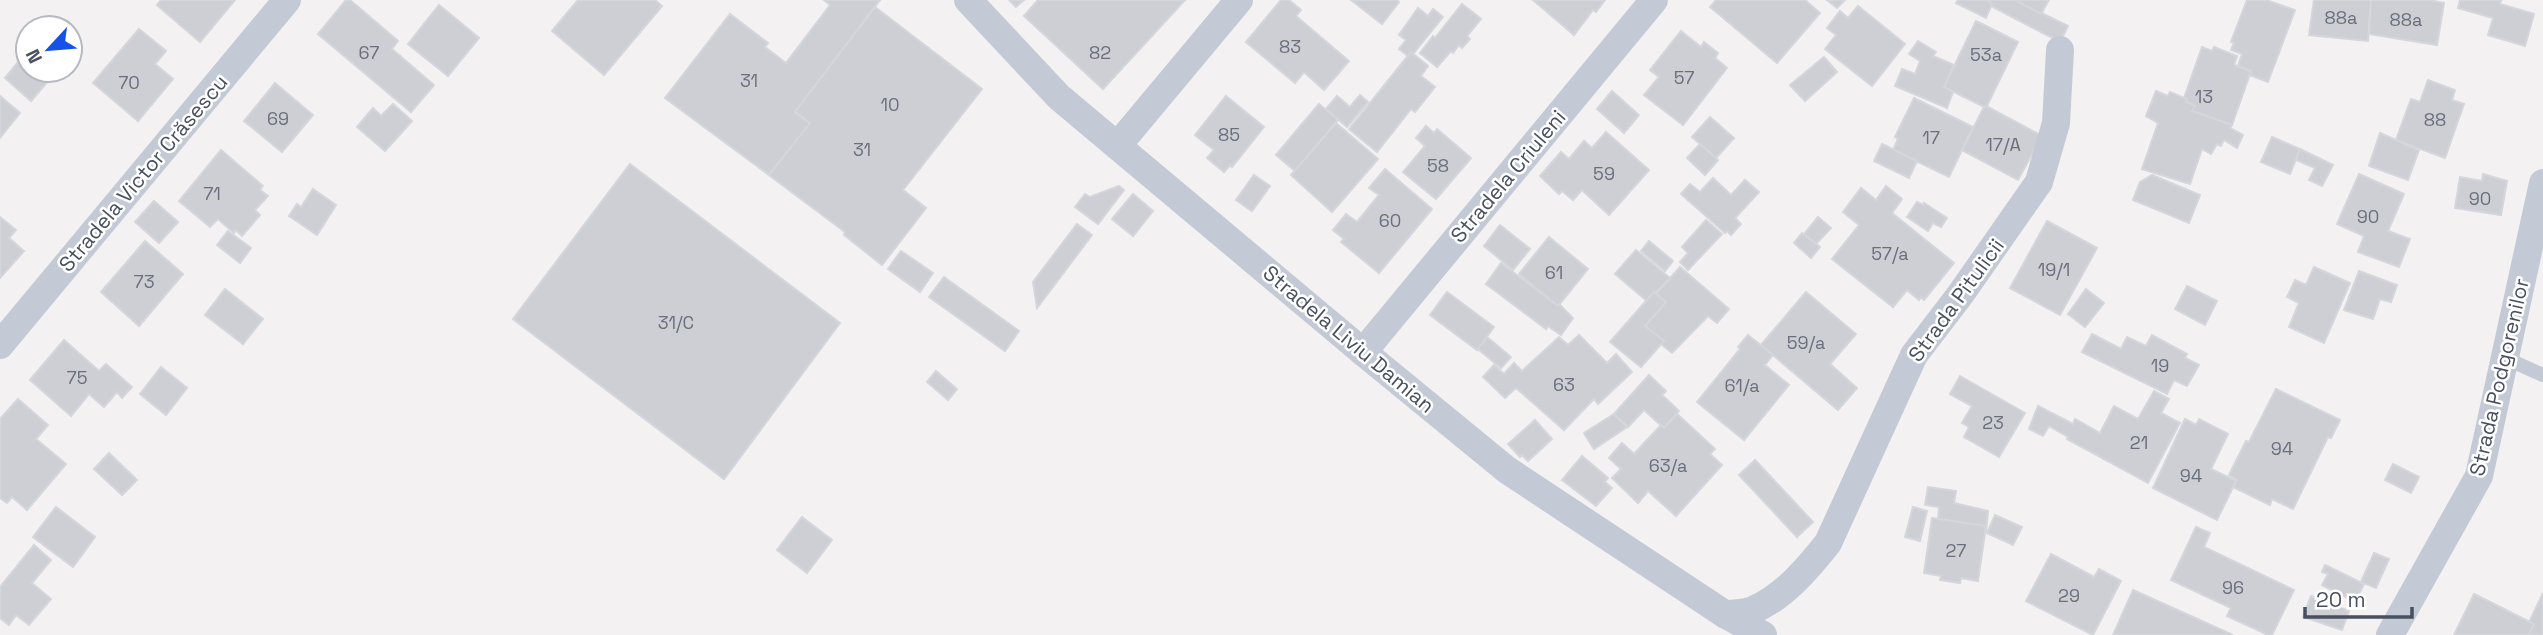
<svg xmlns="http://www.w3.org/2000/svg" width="2543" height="635" viewBox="0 0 2543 635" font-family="'Space Grotesk',sans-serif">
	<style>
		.building { fill: #cdcfd5; stroke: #d4d6dc; stroke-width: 2 }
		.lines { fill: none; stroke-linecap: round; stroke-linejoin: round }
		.lane { stroke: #c4cad5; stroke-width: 14 }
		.street { stroke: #c4cad5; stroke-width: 28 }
		.labels { text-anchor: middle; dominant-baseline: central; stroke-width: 5; stroke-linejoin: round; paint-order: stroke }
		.number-label { font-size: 18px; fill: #69707c }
		.street-label { font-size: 21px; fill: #48505f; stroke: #fff }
	</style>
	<rect width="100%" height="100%" fill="#f3f1f1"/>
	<g class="building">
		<path d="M161,0H235L200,42L157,5Z"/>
		<path d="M346,0H350L398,41L392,49L434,85L411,112L318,34Z"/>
		<path d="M578,0H655L662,6L604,75L552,31Z"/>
		<path d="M824,0H880L795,112L810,123L769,175L665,98L730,14L768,43L765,47L786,63L830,5Z"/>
		<path d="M1009,0H1024L1016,7Z"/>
		<path d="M1038,0H1185L1103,89L1024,16Z"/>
		<path d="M1281,0H1289L1301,10L1296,16L1349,61L1324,90L1304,72L1295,83L1246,42Z"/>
		<path d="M1351,0H1397L1399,2L1382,24Z"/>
		<path d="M1533,0H1605L1596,12L1593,10L1574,35Z"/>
		<path d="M1716,0H1805L1820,13L1777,63L1710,7Z"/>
		<path d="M1827,0H1845L1837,8Z"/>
		<path d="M1958,0H1988L1992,4L1986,18L1956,3Z"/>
		<path d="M1988,0H2015L2068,26L2060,42L1991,6L1992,4Z"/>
		<path d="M2015,0H2049L2041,14Z"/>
		<path d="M2247,0H2266L2295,10L2268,82L2249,75L2251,71L2238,66L2242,54L2231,50L2234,43L2231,42Z"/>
		<path d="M2314,0H2371L2368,41L2309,35Z"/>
		<path d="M2371,0H2429L2444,3L2437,45L2369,34Z"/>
		<path d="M2460,0H2497L2501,1L2500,4L2534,14L2525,46L2488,35L2493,18L2458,8Z"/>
		<path d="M1462,4L1481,19L1467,36L1470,39L1462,48L1459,45L1453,53L1451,51L1437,67L1420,53L1433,36L1435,38Z"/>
		<path d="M439,5L479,38L448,76L408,44Z"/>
		<path d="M1858,6L1905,44L1872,86L1825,49L1836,35L1827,28L1840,11L1848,18Z"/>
		<path d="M875,7L982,89L903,190L926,208L882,265L844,235L845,232L769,175L810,123L795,112Z"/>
		<path d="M1418,8L1428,16L1433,9L1443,17L1413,54L1411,52L1408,56L1399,49L1406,40L1399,35Z"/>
		<path d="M1976,21L2018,42L1986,108L1944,87Z"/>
		<path d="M139,29L166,51L155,64L173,79L138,121L93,83Z"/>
		<path d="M1681,31L1701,47L1704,42L1718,53L1715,58L1727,68L1683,125L1644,95L1659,77L1650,70Z"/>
		<path d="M1918,41L1936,52L1933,56L1954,65L1944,87L1953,92L1947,108L1895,86L1902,69L1915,74L1920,61L1909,54Z"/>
		<path d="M2202,47L2212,51L2214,47L2237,56L2234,65L2251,71L2232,125L2192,111L2195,106L2186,102L2187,99L2184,98Z"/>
		<path d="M28,50V70H52L55,73L31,101L5,78Z"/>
		<path d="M1411,52L1428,66L1421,76L1435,87L1415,112L1411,109L1377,152L1349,129Z"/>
		<path d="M1824,57L1837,72L1805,101L1790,85Z"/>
		<path d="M2428,80L2455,90L2452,100L2464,104L2445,158L2396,140L2411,99L2420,102Z"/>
		<path d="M275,83L313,115L282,152L244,121Z"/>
		<path d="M1612,91L1639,115L1624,133L1597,109Z"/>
		<path d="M2156,91L2168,96L2170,92L2187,99L2186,102L2195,106L2192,111L2232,125L2230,128L2243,135L2237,148L2224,140L2221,146L2217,144L2211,154L2202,149L2190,184L2142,169L2158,123L2146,116Z"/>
		<path d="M1360,95L1368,102L1347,127L1326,109L1337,96L1350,107Z"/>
		<path d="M0,96L20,113L0,138Z"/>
		<path d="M1226,96L1264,127L1232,167L1230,165L1224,172L1207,158L1214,150L1195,135Z"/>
		<path d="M1914,98L1973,127L1949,177L1893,150L1898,139L1895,137Z"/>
		<path d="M393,104L412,121L385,151L357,127L373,108L381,116Z"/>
		<path d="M1319,104L1338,120L1295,171L1276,155Z"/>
		<path d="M1986,106L2042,136L2018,180L1962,150L1984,107Z"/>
		<path d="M1710,117L1734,138L1716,158L1692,137Z"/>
		<path d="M1336,123L1378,159L1332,212L1291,175Z"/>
		<path d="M1426,126L1434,133L1437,129L1471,158L1436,199L1403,172L1425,146L1416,138Z"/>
		<path d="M1606,132L1649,170L1609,215L1582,190L1573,200L1562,191L1559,194L1540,176L1561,152L1569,159L1584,141L1592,148Z"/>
		<path d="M2380,133L2419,150L2408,180L2369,166Z"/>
		<path d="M2272,137L2300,149L2290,174L2261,162Z"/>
		<path d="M1700,144L1718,160L1705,175L1687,158Z"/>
		<path d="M1882,144L1917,161L1909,178L1874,161Z"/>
		<path d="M2300,149L2333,165L2322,186L2309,180L2315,168L2296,160Z"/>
		<path d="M221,150L263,186L260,190L268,196L255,210L260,215L242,236L236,230L234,233L218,219L210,227L179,201Z"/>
		<path d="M630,164L840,323L724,479L513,319Z"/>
		<path d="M1385,169L1432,209L1379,273L1341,242L1344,239L1333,230L1346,214L1357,222L1379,195L1369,188Z"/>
		<path d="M2359,174L2404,194L2388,231L2410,239L2399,267L2358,252L2364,236L2337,224Z"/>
		<path d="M2483,174L2507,181L2501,215L2455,208L2460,177L2482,181Z"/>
		<path d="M1254,175L1270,186L1252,211L1236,200Z"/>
		<path d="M2152,175L2200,195L2189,223L2133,200L2140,182Z"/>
		<path d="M1713,178L1731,195L1745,180L1759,192L1735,218L1741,224L1731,235L1727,231L1725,233L1681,194L1690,184L1700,192Z"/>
		<path d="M1119,186L1124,190L1098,224L1075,207L1085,194L1090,197Z"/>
		<path d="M1886,186L1902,199L1892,213L1954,263L1924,300L1921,297L1919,300L1907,290L1893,307L1832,259L1859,225L1843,212L1861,188L1876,200Z"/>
		<path d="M313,189L336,205L317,235L289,216L297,204L301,207Z"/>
		<path d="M1133,194L1153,211L1133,236L1112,219Z"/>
		<path d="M154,201L178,222L159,243L135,222Z"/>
		<path d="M1917,202L1923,205L1924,203L1947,218L1941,227L1933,223L1928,231L1907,217Z"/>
		<path d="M0,217L16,230L9,238L24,251L0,278Z"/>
		<path d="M1818,217L1831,228L1816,244L1804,234Z"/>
		<path d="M1706,220L1722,234L1688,270L1680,262L1688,253L1682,247Z"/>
		<path d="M2047,221L2097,248L2060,315L2010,288Z"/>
		<path d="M1077,224L1092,235L1037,308L1033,282Z"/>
		<path d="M1500,225L1530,249L1513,270L1484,246Z"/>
		<path d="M228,231L251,248L240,263L217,245Z"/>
		<path d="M1802,233L1820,247L1811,258L1794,243Z"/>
		<path d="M1549,237L1588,269L1558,306L1519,274Z"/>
		<path d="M145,241L183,274L139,326L101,292Z"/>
		<path d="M1649,241L1673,261L1665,271L1641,251Z"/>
		<path d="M1636,250L1670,278L1647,301L1615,274Z"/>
		<path d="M901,251L933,273L920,292L888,269Z"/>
		<path d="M1501,263L1558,306L1559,304L1573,318L1561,335L1548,326L1546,329L1486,284Z"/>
		<path d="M1680,267L1729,309L1717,323L1708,316L1672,353L1661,344L1664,341L1645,326L1666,302L1656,294Z"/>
		<path d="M2314,267L2350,283L2324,343L2289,327L2299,303L2287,297L2295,280L2306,285Z"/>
		<path d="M2359,271L2397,285L2391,302L2380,299L2373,319L2344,310Z"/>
		<path d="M944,277L1019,331L1005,351L929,297Z"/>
		<path d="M2187,286L2217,301L2205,325L2175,309Z"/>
		<path d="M225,289L263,319L243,344L205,315Z"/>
		<path d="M2086,289L2104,303L2085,327L2068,314Z"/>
		<path d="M1447,292L1494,327L1477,350L1430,315Z"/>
		<path d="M1654,292L1666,302L1645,326L1664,341L1641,367L1610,342Z"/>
		<path d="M1806,292L1856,334L1830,364L1857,388L1838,410L1761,345Z"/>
		<path d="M2092,334L2121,349L2127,337L2146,346L2152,335L2187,354L2185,358L2199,365L2187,386L2174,380L2167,394L2082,352Z"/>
		<path d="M1579,335L1607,363L1616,354L1632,372L1598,404L1594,399L1564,430L1516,388L1505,398L1483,377L1494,365L1504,374L1514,363L1522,371L1559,337L1568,345Z"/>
		<path d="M1748,335L1773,355L1765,365L1789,385L1744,440L1697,402L1740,349L1738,347Z"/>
		<path d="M1487,337L1511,357L1501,368L1478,349Z"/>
		<path d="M64,340L99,371L106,364L132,387L122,398L117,392L104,407L89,394L71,416L30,380Z"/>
		<path d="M161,367L187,388L166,415L140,394Z"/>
		<path d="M936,371L957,389L948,400L927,382Z"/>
		<path d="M1649,375L1666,391L1662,395L1679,411L1664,428L1644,410L1628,427L1614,414Z"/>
		<path d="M1960,376L2025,413L1999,457L1964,437L1969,427L1962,423L1972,406L1950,394Z"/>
		<path d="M2276,389L2340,420L2331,438L2328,437L2293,509L2272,499L2270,505L2233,487L2237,480L2229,475L2246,441L2249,442Z"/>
		<path d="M2154,391L2169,399L2161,413L2180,423L2148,483L2067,439L2068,437L2049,426L2043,436L2029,429L2038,406L2073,424L2075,419L2100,433L2114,406L2138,419Z"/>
		<path d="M18,399L48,425L36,439L66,464L27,510L12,497L7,503L0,498V419Z"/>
		<path d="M1614,414L1627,427L1594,449L1584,433Z"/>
		<path d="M1677,414L1715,449L1710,454L1722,465L1676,516L1648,491L1638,503L1612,478L1621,469L1609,458L1622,443L1634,454L1661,425L1664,428Z"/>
		<path d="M2185,419L2196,425L2199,419L2228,434L2211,469L2236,481L2217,520L2153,488Z"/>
		<path d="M1535,420L1552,439L1528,461L1522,455L1520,457L1508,444Z"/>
		<path d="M109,453L137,480L122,495L94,469Z"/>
		<path d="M1582,456L1608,478L1605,482L1612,488L1596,506L1562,480Z"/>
		<path d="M1755,460L1813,522L1797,537L1739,475Z"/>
		<path d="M2393,464L2419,477L2411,493L2385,480Z"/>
		<path d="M1928,487L1956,491L1954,503L1988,511L1986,532V526L1938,519L1939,507L1925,505Z"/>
		<path d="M56,507L95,537L73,567L33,537Z"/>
		<path d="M1913,507L1927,511L1920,541L1905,537Z"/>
		<path d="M1995,515L2022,527L2013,545L1987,533Z"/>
		<path d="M802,517L832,540L807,573L777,550Z"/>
		<path d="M1932,518L1986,526L1978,581L1961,578L1960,583L1940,580L1941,576L1924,573Z"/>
		<path d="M2196,527L2210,533L2204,547L2294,590L2272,635H2268L2227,616L2231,608L2171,580Z"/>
		<path d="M34,545L51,560L32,583L51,599L29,625L16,615L9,625L0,618V587Z"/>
		<path d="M2374,553L2389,559L2376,588L2361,582Z"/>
		<path d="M2051,554L2094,577L2099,569L2121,581L2093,635L2026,601Z"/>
		<path d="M2325,565L2364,584L2355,602L2322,585L2328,574L2322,572Z"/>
		<path d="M2133,590L2233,635H2113Z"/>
		<path d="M2543,593V635H2523Z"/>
		<path d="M2474,594L2534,624L2529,635H2454Z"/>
		<path d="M2311,596L2349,611L2342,630L2303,617Z"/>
	</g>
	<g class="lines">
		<path class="lane" d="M2505,358L2543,375"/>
		<g class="street">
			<path d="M968,0L1059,97L1363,352L1507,470L1726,615L1763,635"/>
			<path d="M1118,145L1239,0"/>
			<path d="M0,345L287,0"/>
			<path d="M1363,352L1654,0"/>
			<path d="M1726,615C1734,613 1745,613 1753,610C1784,597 1808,568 1828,543L1914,355L1960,295L2039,182L2056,123L2060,50"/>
			<path d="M2390,635L2479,476L2543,183"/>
		</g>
	</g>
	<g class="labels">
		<g class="number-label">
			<text x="2341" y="17">88a</text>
			<text x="2406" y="19">88a</text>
			<text x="1290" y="46">83</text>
			<text x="369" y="52">67</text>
			<text x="1100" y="52">82</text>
			<text x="1986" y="54">53a</text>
			<text x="1684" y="77">57</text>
			<text x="749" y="80">31</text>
			<text x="129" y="82">70</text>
			<text x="2204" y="96">13</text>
			<text x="890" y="104">10</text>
			<text x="278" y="118">69</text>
			<text x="2435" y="119">88</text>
			<text x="1229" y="134">85</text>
			<text x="1931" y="137">17</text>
			<text x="2003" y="144">17/A</text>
			<text x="862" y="149">31</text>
			<text x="1438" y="165">58</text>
			<text x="1604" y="173">59</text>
			<text x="212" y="193">71</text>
			<text x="2480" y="198">90</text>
			<text x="2368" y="216">90</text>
			<text x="1390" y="220">60</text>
			<text x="1890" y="253">57/a</text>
			<text x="2054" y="269">19/1</text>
			<text x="1554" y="272">61</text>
			<text x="144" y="281">73</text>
			<text x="676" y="322">31/C</text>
			<text x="1806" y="342">59/a</text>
			<text x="2160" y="365">19</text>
			<text x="77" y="377">75</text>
			<text x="1564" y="384">63</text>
			<text x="1742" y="385">61/a</text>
			<text x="1993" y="422">23</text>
			<text x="2139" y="442">21</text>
			<text x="2282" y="448">94</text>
			<text x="1668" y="465">63/a</text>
			<text x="2191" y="475">94</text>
			<text x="1956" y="550">27</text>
			<text x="2233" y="587">96</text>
			<text x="2069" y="595">29</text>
		</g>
		<g class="street-label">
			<text transform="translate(143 173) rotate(-50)">Stradela Victor Crăsescu</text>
			<text transform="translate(1508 176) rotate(-50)">Stradela Criuleni</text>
			<text transform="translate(1956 300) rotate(-54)">Strada Pitulicii</text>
			<text transform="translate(1349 339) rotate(40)">Stradela Liviu Damian</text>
			<text transform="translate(2499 377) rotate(-77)">Strada Podgorenilor</text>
		</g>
	</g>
	<g transform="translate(49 49) rotate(244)"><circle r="33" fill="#ffffff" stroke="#b6b9bf" stroke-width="2"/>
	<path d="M0-5L12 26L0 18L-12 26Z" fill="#1651e8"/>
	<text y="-10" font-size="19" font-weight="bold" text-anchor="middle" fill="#48505f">N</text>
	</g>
	<path d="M2305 607v10h107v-10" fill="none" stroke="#48505f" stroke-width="3.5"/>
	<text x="2316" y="607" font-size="21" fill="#48505f" stroke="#ffffff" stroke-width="5" paint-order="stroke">20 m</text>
</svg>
